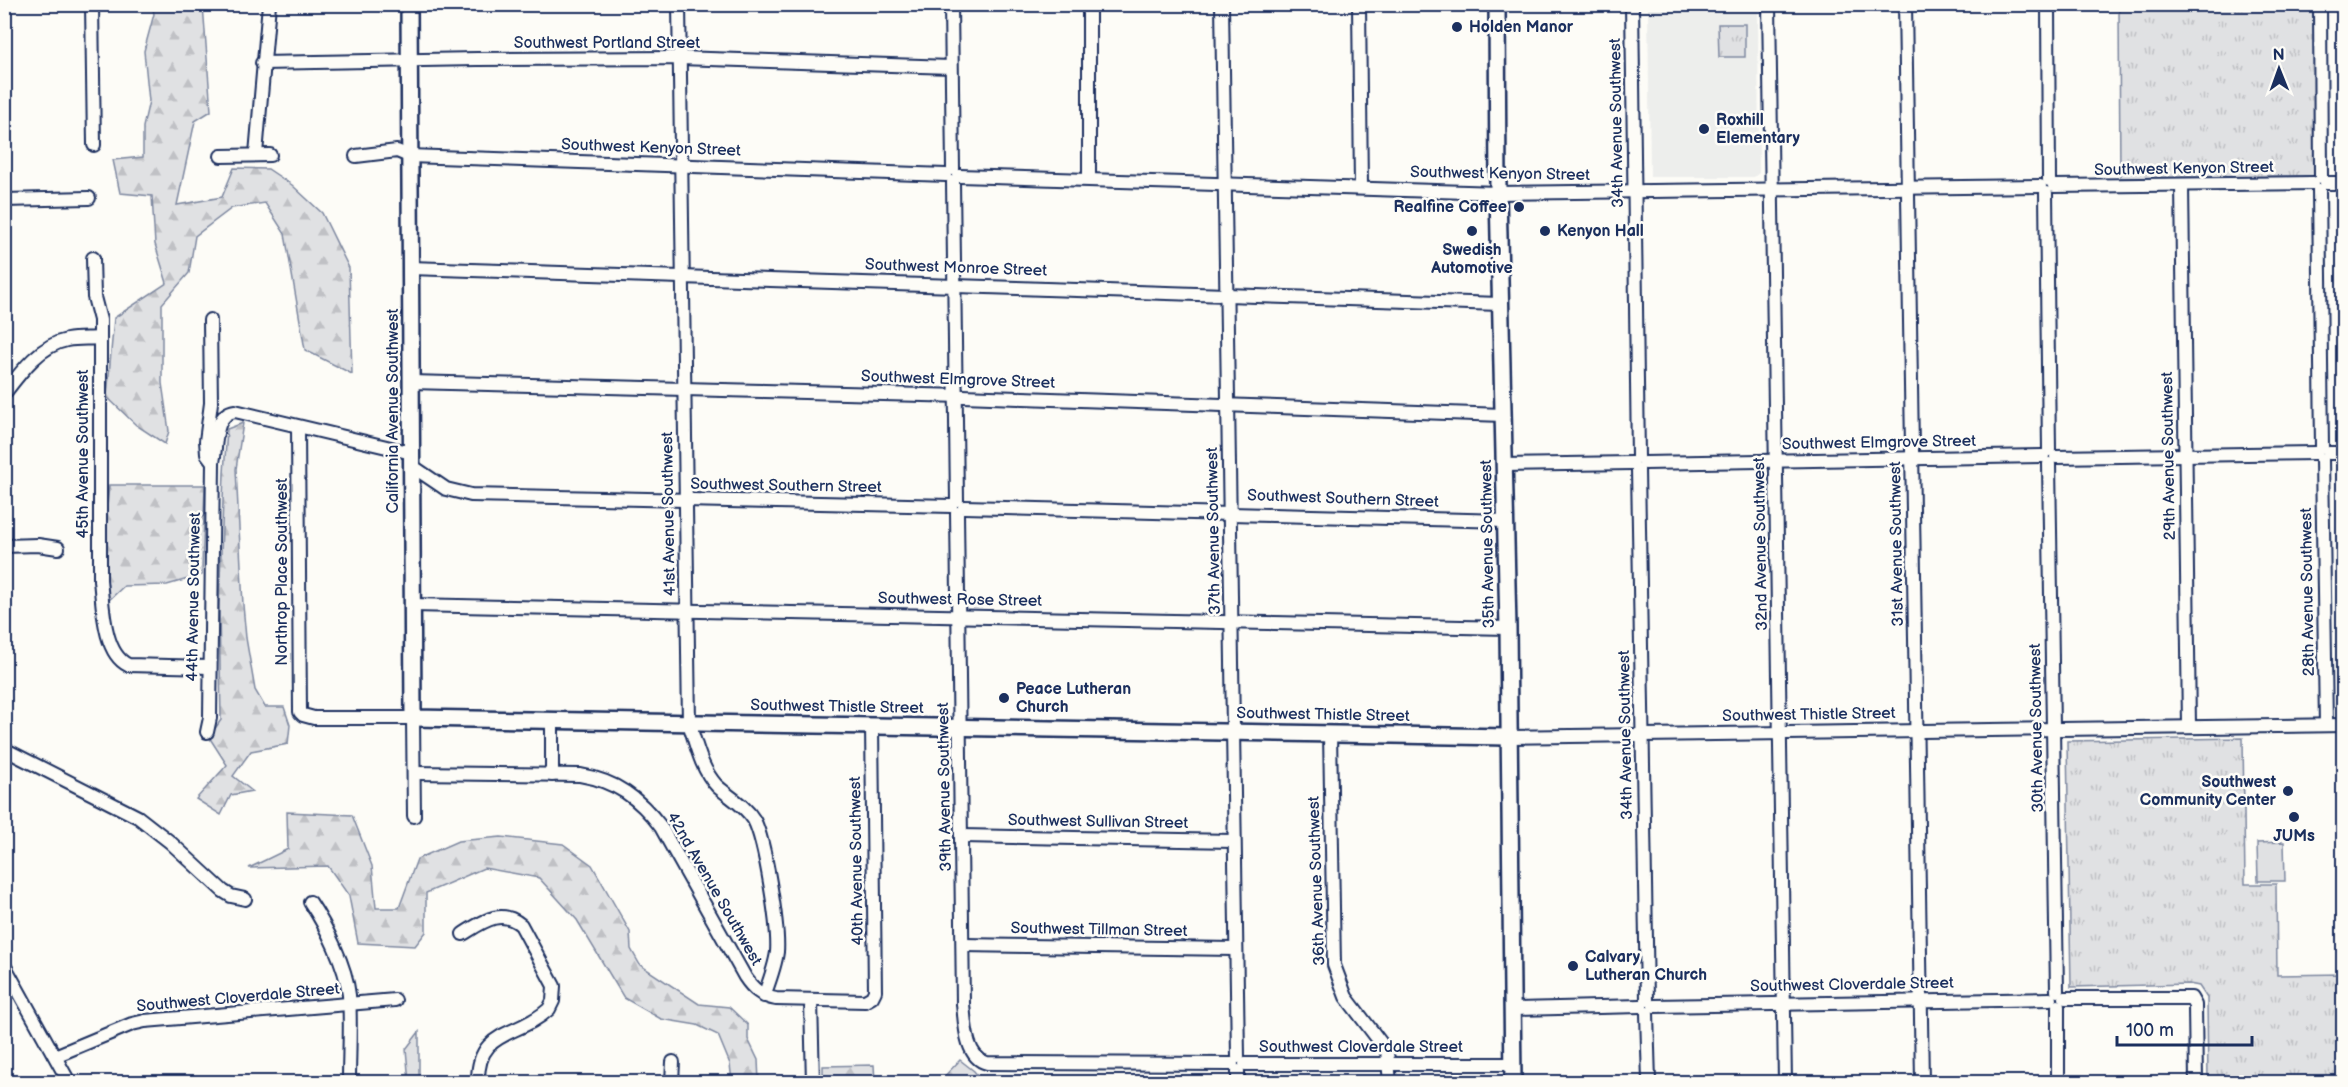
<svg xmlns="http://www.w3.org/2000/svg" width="2348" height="1087" viewBox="0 0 2348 1087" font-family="'Balsamiq Sans',sans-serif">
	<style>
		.built { fill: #edeeec }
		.grass { fill: #e0e1e3; stroke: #7e88a0; stroke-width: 1.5 }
		.forest { fill: url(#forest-firs); stroke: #7e88a0; stroke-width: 1.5 }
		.park { fill: url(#park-tufts); stroke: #7e88a0; stroke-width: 1.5 }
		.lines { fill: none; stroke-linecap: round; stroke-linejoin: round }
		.minor-casing { stroke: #1b2f5e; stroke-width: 16 }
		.major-casing { stroke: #1b2f5e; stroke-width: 20 }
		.minor { stroke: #fdfcf7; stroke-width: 12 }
		.major { stroke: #fdfcf7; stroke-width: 15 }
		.poi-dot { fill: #1b2f5e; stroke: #fdfcf7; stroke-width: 2 }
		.labels { text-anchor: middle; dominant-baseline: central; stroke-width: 5; stroke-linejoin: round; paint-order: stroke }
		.poi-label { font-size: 16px; font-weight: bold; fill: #1b2f5e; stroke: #fdfcf7; text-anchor: start }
		.street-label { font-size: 16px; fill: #1b2f5e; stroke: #fdfcf7 }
	</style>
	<defs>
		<pattern id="forest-firs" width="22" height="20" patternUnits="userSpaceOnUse" patternTransform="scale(1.5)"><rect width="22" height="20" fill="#e0e1e3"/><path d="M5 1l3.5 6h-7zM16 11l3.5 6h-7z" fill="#c0c1c5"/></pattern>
		<pattern id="park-tufts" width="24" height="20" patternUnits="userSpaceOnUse" patternTransform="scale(1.5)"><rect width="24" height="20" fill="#e0e1e3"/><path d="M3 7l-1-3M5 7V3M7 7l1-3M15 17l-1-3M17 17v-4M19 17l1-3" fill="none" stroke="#c0c1c5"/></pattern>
	</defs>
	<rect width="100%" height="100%" fill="#fdfcf7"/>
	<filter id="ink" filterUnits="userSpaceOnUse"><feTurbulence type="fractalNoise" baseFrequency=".0167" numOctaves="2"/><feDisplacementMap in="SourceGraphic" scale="12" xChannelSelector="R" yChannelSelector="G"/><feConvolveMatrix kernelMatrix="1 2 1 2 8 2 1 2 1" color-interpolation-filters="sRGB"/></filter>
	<g filter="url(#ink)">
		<path class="built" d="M1648,5H1758L1759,173L1754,177H1650Z"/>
		<g class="grass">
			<path d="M2284,842L2285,881H2258L2257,843Z"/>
			<path d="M419,1032V1082H409L406,1049Z"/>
		</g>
		<g class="forest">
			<path d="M152,5H203L211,111L195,121L177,205L222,197L234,168L268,169L292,185L322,213L349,268L352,374L305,350L285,234L265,203L232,208L195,236L189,273L162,304V383L169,431L165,444L136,425L107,397L114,318L167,283L155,244L152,196L120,193L113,160L143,157V127L149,101L144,51L154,14Z"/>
			<path d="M243,423L236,469L243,605L246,638L255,690L265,707H284L290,725L288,744L251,751L233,776L252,791L231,795L221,815L196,799L227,765L209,737L221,720L219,607L224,473L227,429Z"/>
			<path d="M109,485H205L202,575L167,585L124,586L107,602L106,519Z"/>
			<path d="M287,812L352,815L372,866L376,908H399L417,859L458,841L501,837L563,844L592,865L630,932L631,949L640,965L699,1004L729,1007L748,1025V1039L758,1060L759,1082H732L730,1064L718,1035L697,1025L661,1019L624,998L577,920L539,878L484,868L426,893V932L415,946L358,943L349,896L328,866L249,868L288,849Z"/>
			<path d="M960,1060L974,1071L983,1082H939Z"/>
			<path d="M874,1065L875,1082H823V1066Z"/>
		</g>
		<g class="park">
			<path d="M2119,5H2314L2315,176L2120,178Z"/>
			<path d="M1745,24V57H1719L1718,24Z"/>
			<path d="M2243,738L2245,884H2276L2277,975L2343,974V1082H2208L2207,998L2199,986L2189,984L2071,987L2067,741Z"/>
		</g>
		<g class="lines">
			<defs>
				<g id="minor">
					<path d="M92,4L94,145"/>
					<path d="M679,4L689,723C696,744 701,769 717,786C729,797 745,805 754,820C765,841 779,928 777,952C775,967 769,982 764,996"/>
					<path d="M951,4L953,169"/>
					<path d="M1089,4V179"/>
					<path d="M1222,4L1238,1057"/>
					<path d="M1359,4L1361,187"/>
					<path d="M1632,4L1638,457"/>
					<path d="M1769,4L1785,1082"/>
					<path d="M1905,4L1922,1082"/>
					<path d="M2048,4L2049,180"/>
					<path d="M2320,4L2321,177"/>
					<path d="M262,63L477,59L679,58L951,67"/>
					<path d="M256,154L269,4"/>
					<path d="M221,156L270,155"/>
					<path d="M356,156L397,151L409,156L946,175"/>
					<path d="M959,176L1498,193L2040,186"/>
					<path d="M953,182L957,500"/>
					<path d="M2326,183H2344"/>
					<path d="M2182,185L2189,726"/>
					<path d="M2054,186L2313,183"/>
					<path d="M2319,190L2322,447"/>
					<path d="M2046,193L2049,450"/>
					<path d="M4,200L89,198"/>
					<path d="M93,258L94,297L100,320V580C103,605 103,653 128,665L210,667"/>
					<path d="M410,268L1500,304"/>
					<path d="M411,382L963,396L1503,415"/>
					<path d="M4,394C20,373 40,345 67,340C77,338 89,339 99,338"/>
					<path d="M298,427L300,712L303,715L314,718H413L414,816"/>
					<path d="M2329,453H2344"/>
					<path d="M2056,457L2316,453"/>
					<path d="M2322,459L2326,725"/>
					<path d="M213,462C217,445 213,414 235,411L412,453"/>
					<path d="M1645,463L2043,456"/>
					<path d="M2049,464L2057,991"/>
					<path d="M1504,465L1632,463"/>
					<path d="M412,466L446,489L471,495L951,506"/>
					<path d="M1638,469L1647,1000"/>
					<path d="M964,507L1506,521"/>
					<path d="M957,513L963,1004C965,1022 965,1058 987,1063L1232,1064"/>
					<path d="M4,546L38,545L58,548"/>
					<path d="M412,605L1508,628"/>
					<path d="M552,721V775"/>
					<path d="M207,732L210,718L213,462L207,454L206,441L211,403L210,320"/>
					<path d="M1330,733L1334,965L1346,997L1387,1051L1390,1082"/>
					<path d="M1508,737L2344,725"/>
					<path d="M4,749L138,817L170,842L223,891L231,896L245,899"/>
					<path d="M414,773L580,775C616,781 639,798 661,827L745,977C753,989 761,996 776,999L865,1001L872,997L875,991L872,726"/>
					<path d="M962,836L1233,841"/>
					<path d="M310,902C326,926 346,966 349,995C351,1024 349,1054 349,1082"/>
					<path d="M463,934C481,923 501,907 521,925L554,986L553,1001L549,1009C518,1038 477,1028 478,1082"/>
					<path d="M963,945L1235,949"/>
					<path d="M4,965L69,1082"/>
					<path d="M2065,998H2191L2195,1005L2196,1082"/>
					<path d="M811,1001L813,1082"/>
					<path d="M1654,1006L2050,999"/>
					<path d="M2058,1006V1082"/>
					<path d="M1512,1009L1641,1006"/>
					<path d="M1647,1013L1649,1082"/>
					<path d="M55,1056L132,1024L145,1021L395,1000"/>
					<path d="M1245,1064H1513"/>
					<path d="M1238,1071V1082"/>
					<path d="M672,1082L673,1062"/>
				</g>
				<g id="major">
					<path d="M409,4L413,718L1508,737"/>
					<path d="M1497,4L1498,193L1508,628L1513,1082"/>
				</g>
			</defs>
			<use href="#minor" class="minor-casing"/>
			<use href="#major" class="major-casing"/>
			<use href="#minor" class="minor"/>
			<use href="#major" class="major"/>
		</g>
	</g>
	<g class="poi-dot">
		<circle cx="1457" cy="27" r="6"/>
		<circle cx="1704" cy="129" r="6"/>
		<circle cx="1519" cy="207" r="6"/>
		<circle cx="1472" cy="231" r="6"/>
		<circle cx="1545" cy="231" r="6"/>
		<circle cx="1004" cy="698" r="6"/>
		<circle cx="2288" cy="791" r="6"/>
		<circle cx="2294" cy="817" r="6"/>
		<circle cx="1573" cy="966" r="6"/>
	</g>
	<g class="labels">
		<g class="poi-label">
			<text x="1469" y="27">Holden Manor</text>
			<text x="1716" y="120">Roxhill<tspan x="1716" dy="18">Elementary</tspan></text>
			<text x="1507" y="207" text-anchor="end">Realfine Coffee</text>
			<text x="1557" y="231">Kenyon Hall</text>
			<text x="1472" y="250" text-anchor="middle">Swedish<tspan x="1472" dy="18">Automotive</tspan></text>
			<text x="1016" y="689">Peace Lutheran<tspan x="1016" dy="18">Church</tspan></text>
			<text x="2276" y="782" text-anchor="end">Southwest<tspan x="2276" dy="18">Community Center</tspan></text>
			<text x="2294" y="836" text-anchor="middle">JUMs</text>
			<text x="1585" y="957">Calvary<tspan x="1585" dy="18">Lutheran Church</tspan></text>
		</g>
		<g class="street-label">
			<text x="607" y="43">Southwest Portland Street</text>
			<text transform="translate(1617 123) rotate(-91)">34th Avenue Southwest</text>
			<text transform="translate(651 148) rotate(2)">Southwest Kenyon Street</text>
			<text transform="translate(2184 169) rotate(-1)">Southwest Kenyon Street</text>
			<text transform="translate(1500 174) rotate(1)">Southwest Kenyon Street</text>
			<text transform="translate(956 268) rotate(2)">Southwest Monroe Street</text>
			<text transform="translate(958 380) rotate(2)">Southwest Elmgrove Street</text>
			<text transform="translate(393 411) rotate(-90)">California Avenue Southwest</text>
			<text transform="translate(1879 443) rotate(-1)">Southwest Elmgrove Street</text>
			<text transform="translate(83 454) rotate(-90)">45th Avenue Southwest</text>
			<text transform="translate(2169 456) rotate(-91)">29th Avenue Southwest</text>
			<text transform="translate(786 486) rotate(1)">Southwest Southern Street</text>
			<text transform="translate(1343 499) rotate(2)">Southwest Southern Street</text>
			<text transform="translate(669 514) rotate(-91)">41st Avenue Southwest</text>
			<text transform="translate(1214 531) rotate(-91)">37th Avenue Southwest</text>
			<text transform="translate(1488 544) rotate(-91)">35th Avenue Southwest</text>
			<text transform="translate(1761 544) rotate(-91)">32nd Avenue Southwest</text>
			<text transform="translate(1897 544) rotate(-91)">31st Avenue Southwest</text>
			<text transform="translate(282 572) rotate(-90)">Northrop Place Southwest</text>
			<text transform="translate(2308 592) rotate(-91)">28th Avenue Southwest</text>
			<text transform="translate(194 597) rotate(-89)">44th Avenue Southwest</text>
			<text transform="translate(960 600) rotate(1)">Southwest Rose Street</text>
			<text transform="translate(837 707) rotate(1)">Southwest Thistle Street</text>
			<text transform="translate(1323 715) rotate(1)">Southwest Thistle Street</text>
			<text transform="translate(1809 715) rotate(-1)">Southwest Thistle Street</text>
			<text transform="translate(2037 728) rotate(-91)">30th Avenue Southwest</text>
			<text transform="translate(1626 735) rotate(-91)">34th Avenue Southwest</text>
			<text transform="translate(945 787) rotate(-91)">39th Avenue Southwest</text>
			<text transform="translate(1098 822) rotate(1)">Southwest Sullivan Street</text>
			<text transform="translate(857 861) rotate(-91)">40th Avenue Southwest</text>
			<text transform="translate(1317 881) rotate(-92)">36th Avenue Southwest</text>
			<text transform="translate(714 889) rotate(60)">42nd Avenue Southwest</text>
			<text transform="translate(1099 930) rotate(1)">Southwest Tillman Street</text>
			<text transform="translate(1852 985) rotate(-1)">Southwest Cloverdale Street</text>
			<text transform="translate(238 998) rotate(-5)">Southwest Cloverdale Street</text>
			<text x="1361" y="1047">Southwest Cloverdale Street</text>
		</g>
	</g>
	<rect width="2348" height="1087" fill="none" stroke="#fdfcf7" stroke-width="24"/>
	<rect x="12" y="12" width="2324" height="1063" fill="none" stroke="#1b2f5e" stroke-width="2" filter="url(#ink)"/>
	<g transform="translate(2279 69) rotate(359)" stroke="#fdfcf7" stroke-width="4.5" paint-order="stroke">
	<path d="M0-4.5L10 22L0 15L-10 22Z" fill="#1b2f5e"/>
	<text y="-9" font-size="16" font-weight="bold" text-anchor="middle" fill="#1b2f5e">N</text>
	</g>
	<path d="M2117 1036v9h135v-9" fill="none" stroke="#1b2f5e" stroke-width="3"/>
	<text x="2126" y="1036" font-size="18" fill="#1b2f5e" stroke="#fdfcf7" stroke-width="4.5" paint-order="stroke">100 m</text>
</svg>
